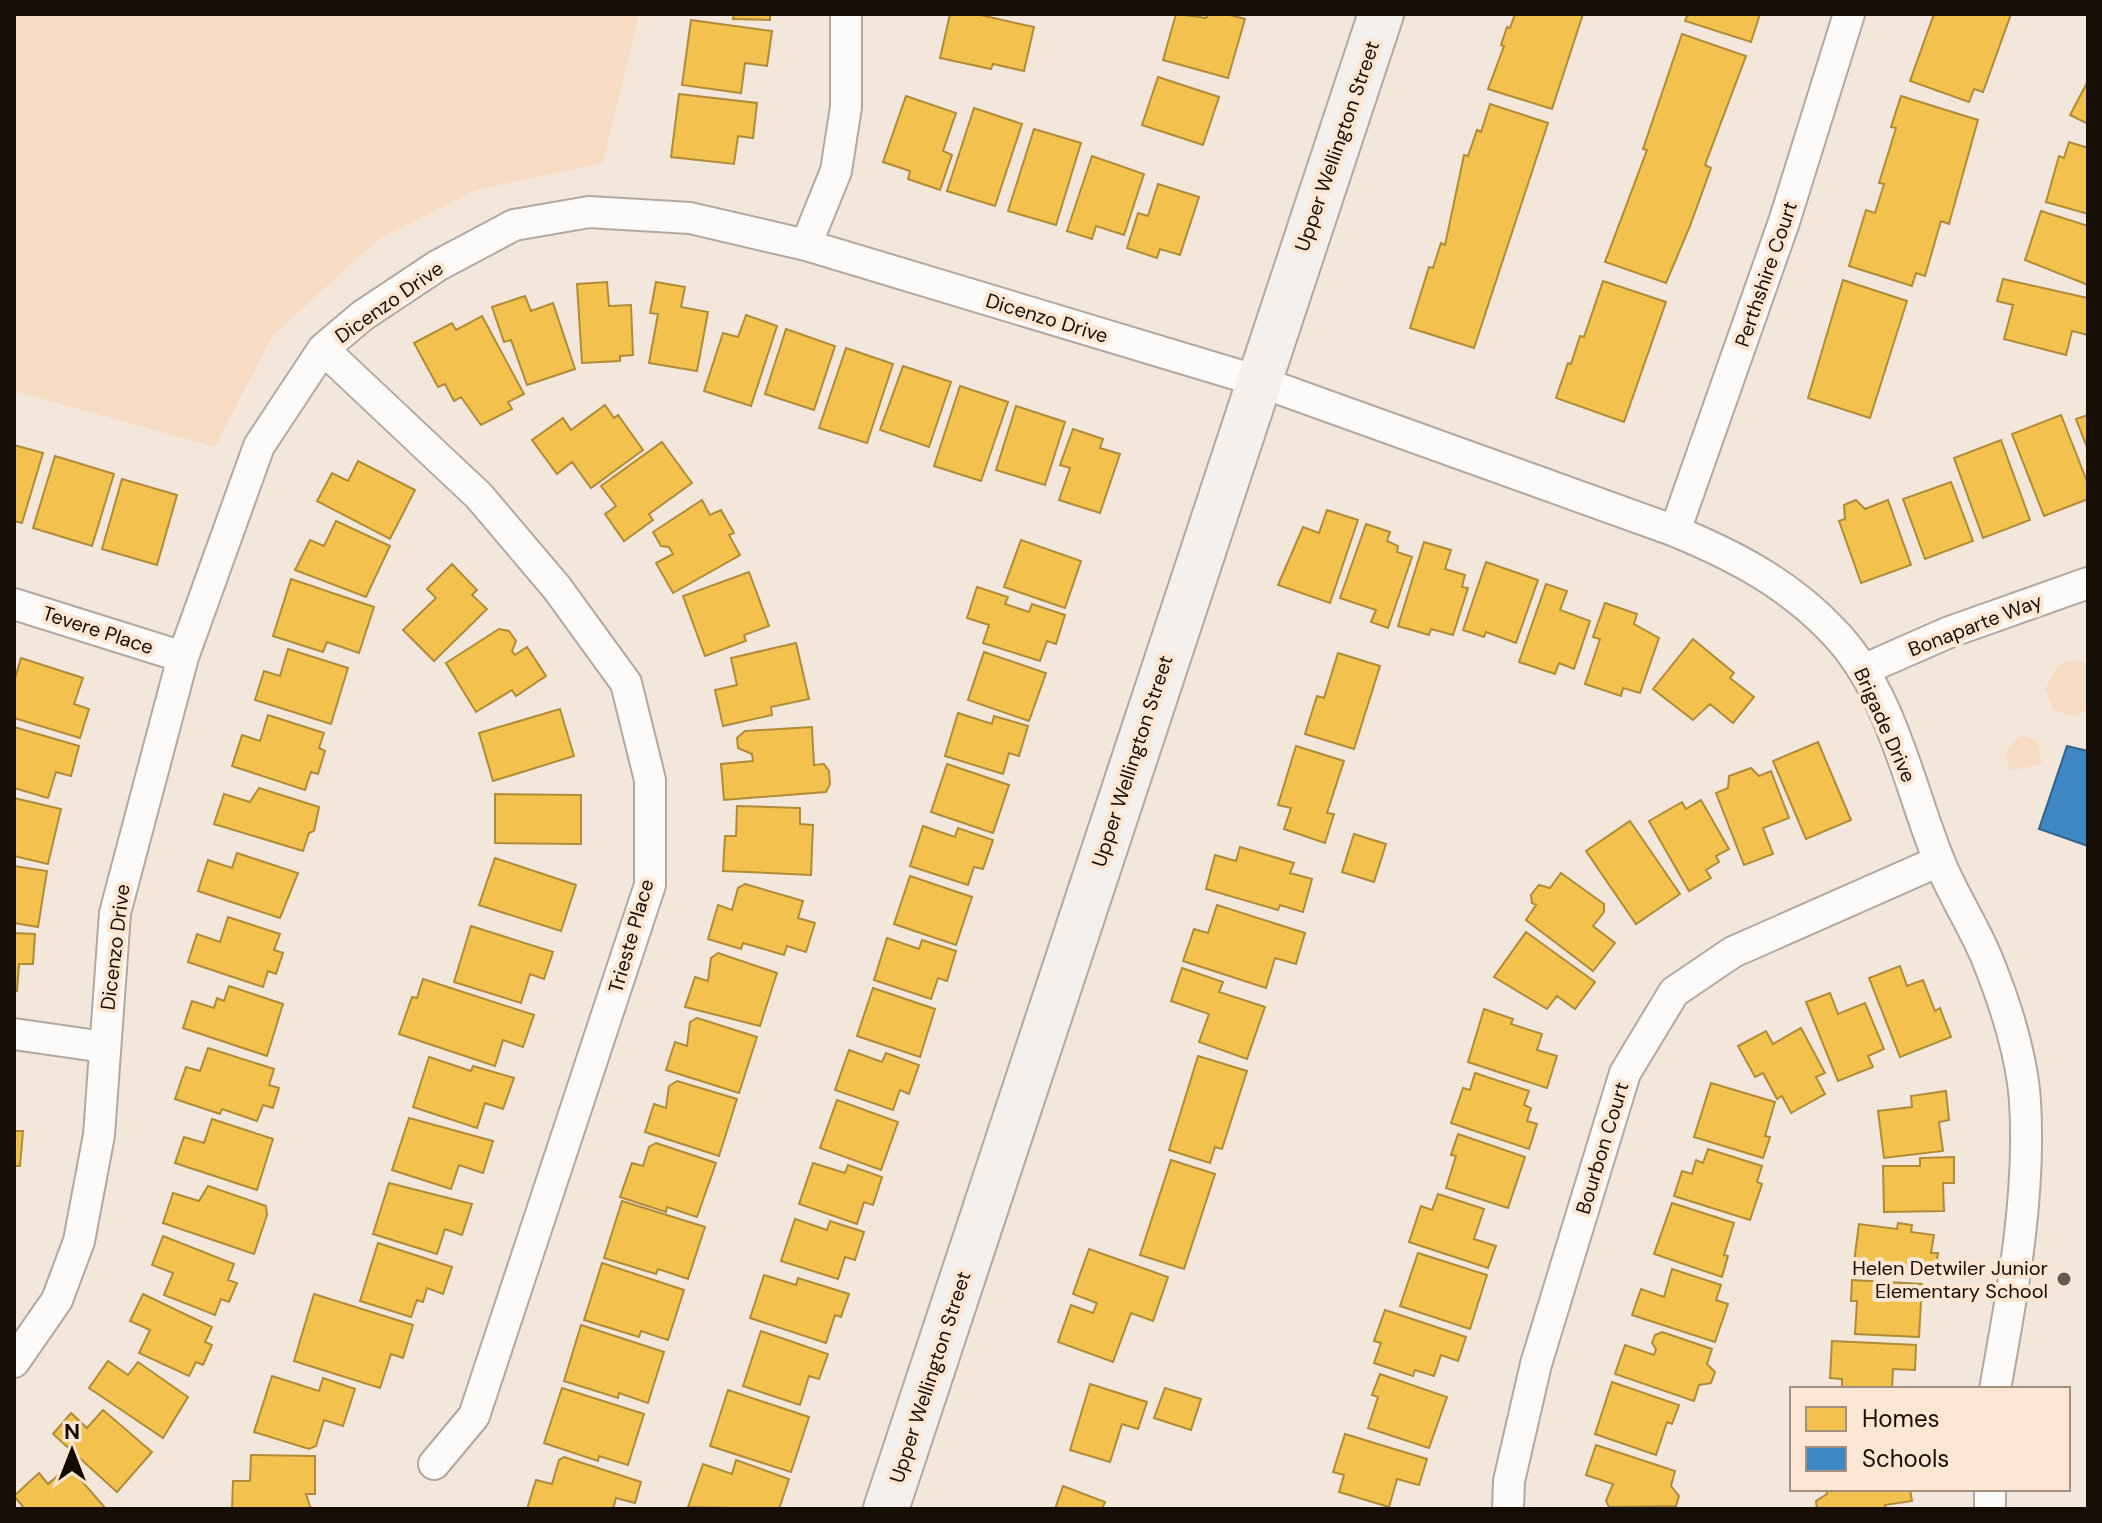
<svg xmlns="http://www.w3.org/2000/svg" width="2102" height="1523" viewBox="0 0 2102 1523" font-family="'DM Sans',sans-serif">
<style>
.green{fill:#f7dbc2}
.homes{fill:#f2c14e;stroke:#b08b38;stroke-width:2}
.schools{fill:#3f88c5;stroke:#33638b;stroke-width:2}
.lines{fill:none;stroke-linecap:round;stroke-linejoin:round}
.street-casing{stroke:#b2a89f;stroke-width:34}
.secondary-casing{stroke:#b2a89f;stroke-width:48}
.street{stroke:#fdfbfa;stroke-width:30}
.secondary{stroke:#f4f0ed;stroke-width:44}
.poi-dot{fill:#635950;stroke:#fde6d2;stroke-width:3}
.labels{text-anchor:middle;stroke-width:8;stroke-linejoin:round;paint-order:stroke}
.street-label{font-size:20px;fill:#160d05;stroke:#fde6d2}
.poi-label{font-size:20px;fill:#160d05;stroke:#fde6d2;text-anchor:end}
</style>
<rect width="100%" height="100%" fill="#f3e7dc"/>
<!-- green -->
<path class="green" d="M14 14H639V15L603 163 476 190 379 239 273 335 215 447 14 391Z
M2073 660 2088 663V709L2075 717 2054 710 2045 689 2059 664Z
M2021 735 2038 741 2042 764 2010 771C2004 753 2006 747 2021 735Z"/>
<!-- homes -->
<path class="homes" d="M734 14H770V20L733 19Z
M950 14H976L1034 27 1024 71 993 64 991 69 940 58Z
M1176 14 1206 18 1208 14H1226L1245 19 1228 78 1163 60Z
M1515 14H1583L1552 109 1488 89 1504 46 1501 45 1507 27 1510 28Z
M1688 14H1760L1751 42 1685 21Z
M1934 14H2011L1983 92 1974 89 1969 102 1910 81Z
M691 20 772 31 767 66 745 63 741 93 682 85Z
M1682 34 1746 56 1705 165 1711 168 1690 226 1666 283 1605 262 1647 150 1643 149Z
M1158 77 1219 97 1203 145 1142 125Z
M2088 81V124L2070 115Z
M679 94 757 103 753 138 738 136 734 164 671 157Z
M906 96 956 113 943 151 952 155 940 190 908 179 910 171 883 162Z
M1901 96 1978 120 1949 224 1941 221 1925 276 1916 273 1912 286 1849 266 1866 210 1875 213 1884 184 1879 183 1896 128 1891 127Z
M1490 104 1548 123 1474 348 1410 328 1429 267 1433 268 1441 243 1445 245 1464 155 1468 156 1477 130 1481 132Z
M974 108 1022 124 995 206 947 191Z
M1034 129 1081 143 1056 225 1008 211Z
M2069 142 2088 148V214L2046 202 2059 156 2064 158Z
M1092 156 1144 174 1124 235 1096 226 1092 239 1067 231Z
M1158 184 1199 197 1180 255 1160 249 1157 258 1127 248 1138 213 1148 216Z
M2041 211 2088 226V285L2025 260Z
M2003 279 2088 298V335L2072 331 2066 355 2004 339 2013 305 1997 301Z
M1843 280 1907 301 1870 418 1808 398Z
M1603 281 1666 302 1624 422 1556 398 1568 363 1571 364 1580 336 1584 337Z
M607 282 609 306 631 305 633 355 620 356V361L582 363 577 284Z
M656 282 685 287 681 307 708 312 697 371 649 363 658 314 650 313Z
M525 296 531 311 553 303 575 369 527 385 511 340 504 342 492 307Z
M746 315 777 326 751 406 704 391 723 333 738 337Z
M482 316 524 394 508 402 512 409 481 425 461 397 454 401 445 384 438 387 414 343 452 323 456 330Z
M786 329 835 346 814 410 765 394Z
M846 348 893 364 867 443 819 428Z
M903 366 951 382 929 447 880 430Z
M960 386 1008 402 981 481 934 466Z
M605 405 614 418 618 415 643 450 591 488 572 462 557 474 532 440 563 418 571 430Z
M1016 406 1065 422 1045 485 996 470Z
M2061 415 2088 484V499L2044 516 2012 434Z
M2088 415V450L2076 419Z
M1073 429 1103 439 1100 448 1120 454 1100 513 1059 500 1070 468 1060 465Z
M2001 440 2030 520 1983 538 1954 458Z
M662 442 692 483 649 514 653 520 624 541 605 514 616 506 601 486Z
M14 445 43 453 22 523 14 521Z
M55 456 114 474 92 546 33 528Z
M358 461 415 490 390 539 317 501 332 473 348 481Z
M122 479 177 495 157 565 102 549Z
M1951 482 1973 541 1925 559 1903 499Z
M702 500 710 515 721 510 734 533 729 535 740 555 673 593 656 563 673 554 669 547 661 546 653 532Z
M1856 500 1865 509 1888 500 1911 565 1861 583 1839 521 1845 519 1844 505Z
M1327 510 1358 520 1330 603 1278 585 1303 527 1319 533Z
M336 521 390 546 366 597 295 570 310 540 324 546Z
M1366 524 1390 532 1387 541 1398 546 1397 552 1412 557 1388 628 1371 622 1376 610 1340 598Z
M1021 540 1081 561 1065 608 1004 587Z
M1424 542 1451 550 1445 569 1465 575 1462 587 1468 588 1453 635 1431 629 1429 635 1398 626Z
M1486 562 1538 580 1516 643 1486 632 1484 637 1463 630Z
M452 564 477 590 472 595 487 609 434 661 403 630 436 598 427 589Z
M749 572 769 626 744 635 746 641 705 656 683 596Z
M291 579 374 607 359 653 327 642 323 652 273 636Z
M1546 584 1567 591 1560 610 1590 621 1574 669 1559 663 1555 674 1519 662Z
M977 587 1008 597 1005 604 1029 612 1032 604 1065 615 1056 644 1047 641 1040 661 983 643 989 625 967 618Z
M1605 603 1637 614 1634 624 1659 638 1640 693 1623 688 1621 696 1585 684 1600 639 1593 637Z
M499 629 509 631 516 641 512 651 515 655 527 647 546 676 516 696 512 690 476 712 446 663Z
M1693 639 1734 673 1730 678 1754 697 1733 723 1710 704 1693 720 1653 689Z
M796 643 809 699 771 707 772 715 723 726 715 690 737 685 731 658Z
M288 649 348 668 331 724 255 700 264 671 280 676Z
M984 652 1046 673 1029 721 968 700Z
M1338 653 1380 666 1354 749 1305 734 1317 696 1324 698Z
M21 658 83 678 74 704 89 709 80 738 14 718V682Z
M560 709 574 756 493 781 479 733Z
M958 713 992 724 994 716 1028 726 1019 756 1009 753 1003 774 945 756Z
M268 715 324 733 319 748 325 751 318 774 311 772 305 790 232 766 242 735 260 741Z
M14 727 79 746 71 776 56 772 48 798 14 788Z
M812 727 814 765 824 764 829 771 830 784 826 792 724 800 721 764 753 761 752 754 738 748 737 738 745 731Z
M1818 742 1851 820 1806 839 1773 761Z
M1296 746 1344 761 1327 813 1334 814 1325 843 1284 829 1291 808 1278 805Z
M947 764 1009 785 993 833 931 812Z
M1751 768 1759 776 1771 771 1789 818 1763 828 1773 854 1744 865 1716 793 1728 788 1729 776Z
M259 788 319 807 314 831 309 833 303 851 214 824 224 794 250 802Z
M495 794 581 795V844L495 843Z
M14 798 61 809 48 864 14 856Z
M1701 800 1729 849 1716 856 1719 862 1706 870 1711 878 1689 891 1649 821 1682 802 1686 809Z
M737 806 800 808V824L813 825 811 875 723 871 725 836H736Z
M1630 821 1680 894 1636 924 1586 851Z
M923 826 955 837 958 828 993 840 983 869 974 867 968 885 910 866Z
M1354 834 1386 844 1374 882 1342 872Z
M1240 847 1294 863 1290 873 1312 879 1303 912 1280 905 1278 910 1206 889 1215 855 1236 861Z
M237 853 298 873 280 918 198 891 208 860 232 868Z
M495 858 576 885 561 931 479 905Z
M14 866 47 871 38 927 14 923Z
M1561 873 1604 904V912L1593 926 1615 943 1593 971 1526 920 1536 905 1532 903 1531 895 1539 885 1550 888Z
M910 876 972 897 956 945 894 924Z
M745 884 803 901 798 918 815 923 806 952 787 946 784 955 743 943 741 949 708 939 718 905 732 910 738 888Z
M1217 905 1305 933 1296 964 1275 958 1266 988 1183 961 1194 929 1208 933Z
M228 917 280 934 274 950 283 953 276 974 268 971 263 987 188 962 197 934 220 942Z
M471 926 553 952 544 979 530 974 521 1003 454 982Z
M1526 932 1595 982 1575 1009 1557 996 1547 1009 1494 977Z
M14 933 35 934 33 964H19L17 991H14Z
M887 938 919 949 922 940 956 951 947 981 938 978 931 999 874 980Z
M718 953 777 973 760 1026 685 1007 695 977 708 981 711 958Z
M1900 966 1907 986 1923 980 1935 1011 1940 1008 1951 1037 1900 1057 1869 978Z
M1182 968 1223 982 1219 992 1265 1007 1247 1059 1199 1042 1209 1014 1171 1001Z
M423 979 534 1015 523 1047 503 1040 495 1066 399 1034 412 997 417 998Z
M229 986 283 1004 267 1056 183 1028 192 1001 214 1008 217 998 224 1001Z
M873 988 935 1009 920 1057 857 1036Z
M1830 993 1838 1014 1865 1003 1884 1049 1868 1056 1873 1067 1838 1081 1806 1002Z
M1484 1009 1513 1019 1511 1024 1542 1034 1537 1050 1557 1056 1547 1088 1468 1062Z
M697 1018 757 1037 739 1093 666 1070 675 1042 687 1046 690 1022Z
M1801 1028 1825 1073 1816 1077 1825 1094 1791 1113 1782 1096 1777 1099 1763 1073 1755 1077 1738 1046 1766 1031 1773 1044Z
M208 1048 274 1069 269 1085 279 1088 273 1108 263 1105 257 1121 222 1109 220 1114 175 1099 186 1067 200 1071Z
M849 1050 882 1062 886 1053 919 1065 909 1094 900 1090 893 1110 835 1090Z
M1198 1056 1247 1071 1222 1149 1215 1147 1210 1163 1169 1150Z
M429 1057 471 1071 473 1066 514 1078 503 1109 485 1103 477 1128 413 1107Z
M1475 1073 1529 1091 1524 1105 1531 1108 1527 1121 1537 1124 1529 1149 1451 1123 1463 1088 1470 1090Z
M677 1081 737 1099 719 1156 645 1132 654 1104 666 1108 669 1086Z
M1711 1083 1775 1102 1765 1136 1770 1137 1763 1158 1694 1137Z
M1946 1091 1949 1120 1939 1122 1943 1151 1884 1158 1878 1111 1912 1107 1911 1096Z
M837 1100 898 1122 881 1170 820 1148Z
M409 1118 493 1141 483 1173 459 1165 451 1189 392 1170Z
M212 1119 273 1139 257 1190 175 1163 184 1137 204 1143Z
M14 1131H23L20 1166H14Z
M1458 1134 1525 1157 1508 1208 1446 1188 1456 1156 1451 1155Z
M656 1143 716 1163 697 1217 667 1207 666 1212 620 1197 632 1163 643 1166 649 1147Z
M1708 1149 1762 1166 1757 1182 1762 1184 1750 1220 1674 1196 1682 1171 1692 1174 1696 1160 1703 1163Z
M1954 1157V1183H1943L1944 1211 1884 1212 1883 1166H1920V1158Z
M1171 1160 1215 1174 1184 1269 1140 1255Z
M813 1163 845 1173 848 1165 882 1177 873 1205 864 1202 857 1224 799 1204Z
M389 1183 472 1204 462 1235 445 1229 437 1254 373 1234Z
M208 1186 266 1206 267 1215 254 1254 163 1223 173 1193 199 1201Z
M1438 1194 1484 1209 1474 1239 1496 1246 1488 1268 1409 1242 1421 1206 1432 1210Z
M622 1201 705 1227 688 1279 658 1269 656 1274 604 1258Z
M1672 1203 1734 1223 1724 1255 1728 1256 1722 1277 1654 1254Z
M795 1219 827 1230 830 1221 864 1232 855 1260 845 1257 838 1279 781 1261Z
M1898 1223 1912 1225 1911 1232 1934 1235 1931 1253H1938L1935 1273 1854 1262 1859 1224 1897 1229Z
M163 1236 234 1264 228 1280 237 1283 229 1302 221 1299 215 1315 164 1295 173 1273 152 1265Z
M378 1243 452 1267 443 1294 427 1288 423 1302 417 1300 411 1317 360 1301Z
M1089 1249 1168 1277 1153 1321 1131 1313 1113 1362 1058 1342 1071 1305 1093 1313 1097 1303 1073 1294Z
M1418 1253 1487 1275 1470 1329 1400 1306Z
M602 1263 684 1290 668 1340 641 1331 639 1337 584 1320Z
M1672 1269 1721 1285 1716 1300 1728 1304 1715 1342 1632 1315 1641 1289 1664 1297Z
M764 1275 796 1285 798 1278 849 1294 841 1317 835 1315 826 1343 750 1318Z
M1852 1280 1922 1284 1919 1337 1855 1334 1857 1301H1851Z
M143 1294 212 1327 205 1342 212 1345 203 1365 196 1362 189 1376 139 1353 150 1330 130 1321Z
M314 1294 413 1325 403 1358 391 1354 380 1388 294 1361Z
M1385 1310 1466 1337 1458 1361 1441 1355 1434 1376 1415 1370 1413 1376 1374 1363 1381 1343 1374 1341Z
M581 1325 664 1352 648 1403 619 1393 618 1398 564 1381Z
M761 1331 828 1354 819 1379 809 1376 800 1405 743 1386Z
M1662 1332 1712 1349 1707 1364 1715 1372 1711 1383 1699 1385 1694 1401 1615 1374 1625 1345 1654 1355 1656 1349 1652 1343 1655 1335Z
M1832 1341 1916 1345 1915 1370 1893 1369 1892 1389H1842V1379L1830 1378Z
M108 1361 128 1375 138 1362 188 1397 163 1438 89 1388Z
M1380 1374 1447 1397 1429 1448 1368 1428 1378 1397 1372 1395Z
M272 1376 319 1391 323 1378 355 1389 343 1426 324 1420 316 1446 309 1449 254 1432Z
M1612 1382 1679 1405 1672 1424 1667 1422 1656 1455 1595 1434Z
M1090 1384 1147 1402 1138 1429 1122 1424 1110 1462 1070 1450Z
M562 1388 644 1414 628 1465 599 1456 598 1461 544 1443Z
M1165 1388 1201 1399 1191 1430 1154 1418Z
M728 1390 809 1417 791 1472 710 1446Z
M103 1410 152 1452 117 1492 53 1434 71 1413 87 1428Z
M1345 1434 1427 1459 1419 1485 1397 1479 1389 1507 1339 1492 1344 1475 1333 1472Z
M1596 1445 1675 1471 1671 1486 1679 1496 1676 1506 1609 1507 1606 1501 1613 1484 1586 1475Z
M251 1455 315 1456V1494H306L311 1509H232L233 1481H250Z
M564 1457 641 1482 635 1503 616 1498 613 1509H527L536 1480 552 1484 559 1460Z
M736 1460 789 1479 779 1509 688 1507 703 1464 732 1474Z
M69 1466 106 1509H25L14 1496 39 1473 48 1484Z
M1063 1486 1105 1502 1102 1509H1055Z
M1826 1489H1910L1912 1501 1885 1505V1509H1817L1816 1501 1827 1494Z"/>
<!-- schools -->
<path class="schools" d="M2067 746 2088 751V846L2039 829Z"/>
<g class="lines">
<defs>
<path id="street" d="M806 245 836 171 846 107V14
M323 349 479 496 557 588 626 683 650 780V885L474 1416 434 1464
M1675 531 1784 222 1849 14
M14 604 183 657
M1863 670 1947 633 2088 583
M14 1034 104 1047
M14 1362 57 1300 79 1241 99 1135 115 913 183 657 259 446 323 349 362 316 437 266 514 225 589 212 690 218 806 245 1258 381 1675 531C1735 556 1787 583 1832 630 1891 690 1908 783 1938 858 1952 894 1974 926 1988 961 2005 1003 2022 1057 2025 1101 2031 1197 2012 1295 1995 1389
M1990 1489V1509
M1508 1509 1509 1481 1536 1364 1625 1073 1674 992 1733 952 1939 861"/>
<path id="secondary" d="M886 1509 1381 14"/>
</defs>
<!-- street casing -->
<use href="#street" class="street-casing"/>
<!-- secondary casing -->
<use href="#secondary" class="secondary-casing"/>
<!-- street -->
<use href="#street" class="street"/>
<!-- secondary -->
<use href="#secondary" class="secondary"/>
</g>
<!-- markers -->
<circle class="poi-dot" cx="2064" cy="1279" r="8"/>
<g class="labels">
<!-- street labels -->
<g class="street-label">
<text transform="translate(1337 146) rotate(-71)" y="7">Upper Wellington Street</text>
<text transform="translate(1766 274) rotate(-71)" y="7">Perthshire Court</text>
<text transform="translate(389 302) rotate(-35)" y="7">Dicenzo Drive</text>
<text transform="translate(1047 318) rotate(17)" y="7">Dicenzo Drive</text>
<text transform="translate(1975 625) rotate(-21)" y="7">Bonaparte Way</text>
<text transform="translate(98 630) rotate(18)" y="7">Tevere Place</text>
<text transform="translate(1885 725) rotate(66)" y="7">Brigade Drive</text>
<text transform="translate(1132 761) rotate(-72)" y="7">Upper Wellington Street</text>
<text transform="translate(631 936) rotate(-74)" y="7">Trieste Place</text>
<text transform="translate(115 947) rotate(-83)" y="7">Dicenzo Drive</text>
<text transform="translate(1602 1148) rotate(-73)" y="7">Bourbon Court</text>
<text transform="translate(930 1377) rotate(-72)" y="7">Upper Wellington Street</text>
</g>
<!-- poi labels -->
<g class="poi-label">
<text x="2048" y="1275">Helen Detwiler Junior<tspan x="2048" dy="23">Elementary School</tspan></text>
</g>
</g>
<!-- border -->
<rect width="2102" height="1523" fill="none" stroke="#160d05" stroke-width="32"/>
<!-- legend -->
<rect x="1790" y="1387" width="280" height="104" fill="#fde6d2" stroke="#a18f80" stroke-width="2"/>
<rect x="1806" y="1407" width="40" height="24" fill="#f2c14e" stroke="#a18f80" stroke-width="2"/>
<text x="1862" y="1427" font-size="24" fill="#160d05">Homes</text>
<rect x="1806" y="1447" width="40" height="24" fill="#3f88c5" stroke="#a18f80" stroke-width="2"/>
<text x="1862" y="1467" font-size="24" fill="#160d05">Schools</text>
<!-- north arrow -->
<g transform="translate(72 1451)" stroke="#fde6d2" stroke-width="6" paint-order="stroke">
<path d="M0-6L14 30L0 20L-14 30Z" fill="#160d05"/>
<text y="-12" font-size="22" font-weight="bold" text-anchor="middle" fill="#160d05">N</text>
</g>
</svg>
